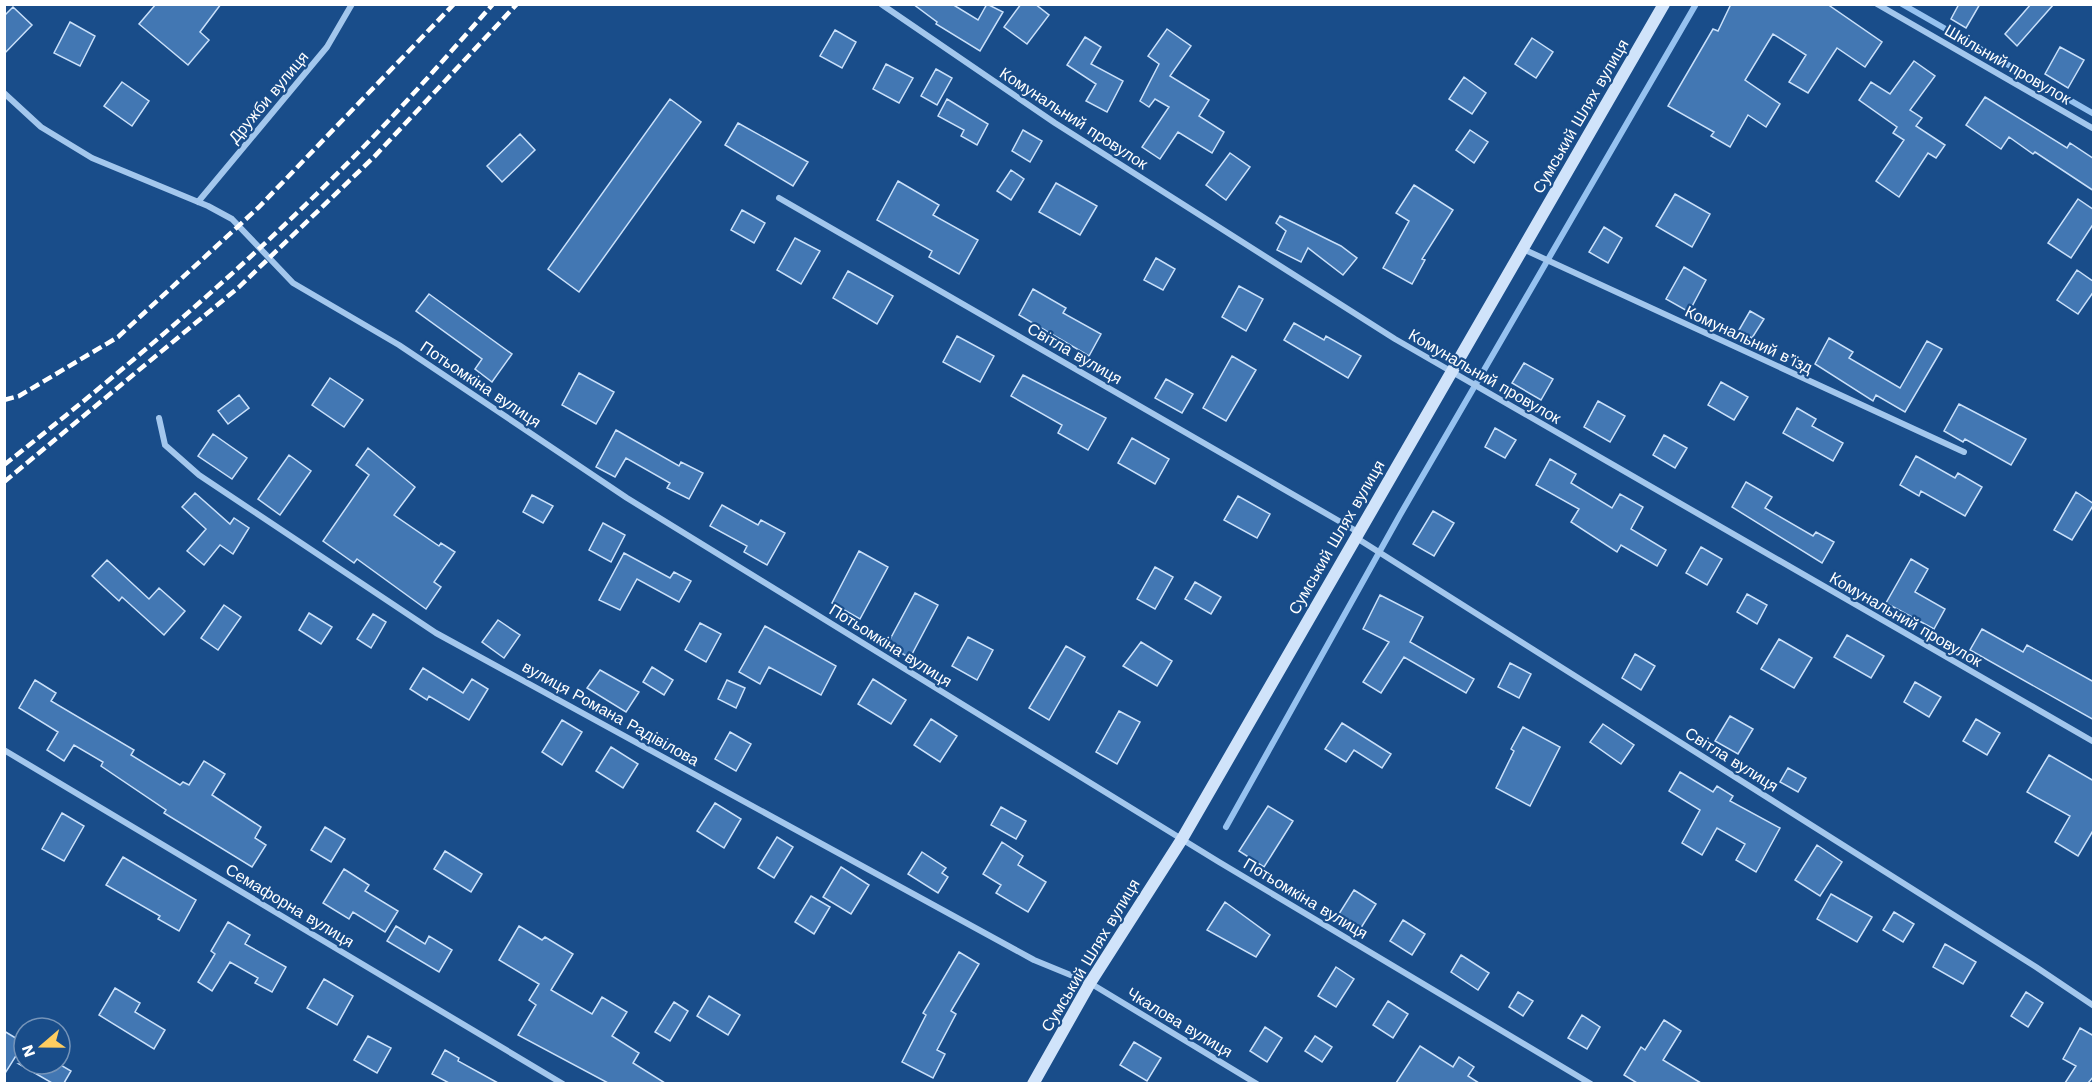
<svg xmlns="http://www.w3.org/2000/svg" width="2098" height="1088" viewBox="0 0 2098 1088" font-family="'Work Sans',sans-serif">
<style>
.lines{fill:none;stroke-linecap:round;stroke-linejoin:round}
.stream{stroke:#96c2f0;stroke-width:6}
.building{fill:#4277b3;stroke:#c9e0fa;stroke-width:1.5}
.street{stroke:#a3c7ed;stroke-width:6}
.secondary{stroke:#d0e3fa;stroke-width:12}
.rail{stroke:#fff;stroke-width:4.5;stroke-dasharray:10 4.5;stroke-linecap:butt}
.labels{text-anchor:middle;stroke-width:4.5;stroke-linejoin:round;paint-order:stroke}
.street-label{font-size:16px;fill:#fff;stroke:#194d8a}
</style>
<rect width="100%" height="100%" fill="#194d8a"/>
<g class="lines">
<!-- stream -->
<path class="stream" d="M1902 4 2094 114
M1226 827 1400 515 1696 4"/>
</g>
<!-- building -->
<path class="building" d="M156 4H221L200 32 209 40 188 65 139 24Z
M913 4H952L978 20 987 4 1003 12 980 51 936 24 937 22Z
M1021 4H1035L1049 15 1027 44 1004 27Z
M1731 4H1827L1882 42 1865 67 1837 48 1808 93 1789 82 1806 55 1773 34 1745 80 1780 104 1766 127 1748 115 1730 147 1711 136 1714 132 1668 106 1713 29 1718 31Z
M1959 4H1980L1966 28 1951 19Z
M2031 4H2054L2017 46 2005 34Z
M13 7 32 25 4 54V16Z
M70 22 95 36 80 66 54 53Z
M1167 29 1191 46 1170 76 1209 100 1199 116 1224 132 1212 153 1178 132 1160 159 1142 147 1169 107 1155 99 1149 107 1140 101 1159 64 1148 56Z
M835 30 856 42 842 68 820 56Z
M1085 37 1101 47 1091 64 1123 81 1107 112 1086 101 1096 84 1067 65Z
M1532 38 1553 52 1536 78 1515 64Z
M2060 47 2084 60 2068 88 2045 74Z
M1914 61 1935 76 1910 110 1922 118 1916 126 1945 145 1936 158 1928 153 1899 197 1876 181 1904 140 1893 133 1897 127 1859 100 1871 82 1890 94Z
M886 64 913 78 899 103 873 89Z
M936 69 952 78 937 105 921 96Z
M1464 77 1486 93 1472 114 1449 99Z
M122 82 149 101 132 126 104 106Z
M1985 97 2067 148 2070 143 2094 159V191L2035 152 2033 154 2009 137 2001 149 1966 125Z
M670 99 701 122 579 292 548 269Z
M947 99 988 124 977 145 961 136 964 130 938 116Z
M738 123 808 162 793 186 725 145Z
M1023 130 1042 141 1030 162 1012 151Z
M1470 130 1488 142 1474 163 1456 150Z
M520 134 535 150 502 182 487 166Z
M1230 153 1250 167 1226 200 1206 185Z
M1011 170 1024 179 1011 200 997 191Z
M898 181 939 205 933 215 978 240 959 274 929 257 932 251 877 220Z
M1056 183 1097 206 1080 235 1039 212Z
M1414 185 1453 210 1422 259 1425 260 1412 284 1383 268 1409 221 1396 213Z
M1675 194 1710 214 1692 247 1656 226Z
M2078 199 2094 210V223L2071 258 2048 243Z
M742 210 765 223 754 243 731 230Z
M1280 216 1341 246 1357 258 1343 275 1308 248 1301 262 1277 250 1286 231 1276 223Z
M1604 227 1622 238 1608 263 1589 252Z
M795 238 820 251 801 284 777 270Z
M1156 258 1175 269 1163 290 1144 280Z
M1684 267 1706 280 1689 312 1666 299Z
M2077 270 2094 282V291L2078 314 2057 300Z
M848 271 893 296 877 324 833 298Z
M1239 286 1263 299 1246 331 1222 317Z
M1033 289 1066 308 1063 313 1101 334 1089 356 1019 315Z
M429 294 512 354 492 382 475 369 482 359 416 311Z
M1750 311 1764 319 1752 338 1739 330Z
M1294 323 1324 340 1326 336 1361 356 1348 378 1284 340Z
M957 336 994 356 980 382 943 362Z
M1829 338 1853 352 1849 358 1900 388 1927 341 1942 349 1905 412 1876 395 1873 401 1815 364Z
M1232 356 1256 370 1226 421 1203 408Z
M1524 363 1553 379 1541 400 1512 383Z
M579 373 614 392 596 424 562 405Z
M1023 375 1106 418 1088 450 1058 433 1062 425 1011 396Z
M330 378 363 400 344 427 312 405Z
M1166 379 1193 394 1182 413 1155 398Z
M1721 382 1748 397 1734 420 1708 405Z
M239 395 249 408 228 424 218 411Z
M1598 401 1625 416 1610 442 1584 427Z
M1959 404 2026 439 2011 465 1965 439 1963 442 1944 431Z
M1797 408 1816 419 1812 426 1843 443 1833 461 1783 433Z
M1495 428 1516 440 1505 458 1485 447Z
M616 430 679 466 681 462 703 473 689 499 667 488 670 483 626 458 615 477 596 467Z
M213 434 247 458 232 479 198 456Z
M1664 435 1687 448 1675 468 1653 455Z
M1132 438 1169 459 1155 484 1118 463Z
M368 448 415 487 394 515 439 546 441 543 455 552 434 582 441 587 426 609 357 559 354 563 323 541 369 475 356 465Z
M289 455 311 471 280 515 258 499Z
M1916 456 1955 478 1958 473 1982 487 1965 516 1921 491 1919 496 1900 485Z
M1550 459 1576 474 1571 483 1612 508 1620 494 1643 507 1631 529 1666 550 1657 566 1621 545 1617 552 1571 522 1579 509 1536 485Z
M1746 482 1772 497 1765 508 1813 536 1816 532 1834 542 1822 563 1732 507Z
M2076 492 2094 504 2072 540 2054 530Z
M195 493 230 524 234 518 249 528 233 554 220 545 204 565 187 551 206 529 182 507Z
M532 495 553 506 543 523 523 512Z
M1238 496 1270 514 1257 538 1224 520Z
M722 505 758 525 761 520 785 533 767 565 744 552 747 546 710 526Z
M1433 511 1454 523 1434 556 1413 544Z
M603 523 625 535 611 562 589 550Z
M1701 547 1722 559 1707 585 1686 573Z
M859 551 888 567 860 619 832 603Z
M624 553 670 578 674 572 691 581 679 602 637 579 620 610 599 600Z
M1911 559 1928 569 1915 592 1945 609 1934 629 1886 603Z
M107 560 149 599 159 588 185 611 164 635 122 597 119 601 92 576Z
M1155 567 1173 577 1155 609 1137 599Z
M1195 582 1221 597 1211 614 1185 599Z
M915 593 938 605 910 658 887 645Z
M1747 594 1767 605 1757 624 1737 612Z
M1380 595 1423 617 1410 642 1474 679 1466 693 1404 657 1381 693 1363 682 1389 642 1363 629Z
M224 605 241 617 218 650 201 638Z
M309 613 332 627 321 644 299 630Z
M373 614 386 622 371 648 357 639Z
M498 620 520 635 504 658 482 642Z
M700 623 721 634 706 662 685 650Z
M765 626 836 666 821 695 769 667 760 684 739 672Z
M1982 629 2023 652 2027 645 2094 682V720L1970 650Z
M1847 635 1884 656 1871 678 1834 657Z
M968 637 993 650 977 680 952 666Z
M1779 639 1812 658 1794 688 1761 669Z
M1141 642 1172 661 1157 686 1123 666Z
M1066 646 1085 657 1049 720 1029 708Z
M1635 654 1655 666 1641 690 1622 678Z
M1510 663 1531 674 1519 698 1498 687Z
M652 667 673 680 664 695 643 682Z
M423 668 463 693 472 679 488 689 469 720 429 696 427 700 410 689Z
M600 670 639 692 626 712 587 688Z
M873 679 906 700 891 724 858 704Z
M35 680 56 693 51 701 134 750 131 755 180 785 183 782 189 785 204 761 225 774 212 795 261 827 255 838 266 845 252 867 164 813 166 810 101 766 103 762 74 745 64 761 47 750 58 732 19 708Z
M727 680 745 688 736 708 718 699Z
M1915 682 1941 697 1929 717 1904 702Z
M1119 711 1140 722 1117 764 1096 752Z
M1730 716 1753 729 1738 754 1715 741Z
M931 719 957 736 940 762 914 745Z
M1976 719 2000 733 1987 755 1963 741Z
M562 720 582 732 562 765 542 752Z
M1342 723 1391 754 1382 768 1354 750 1346 762 1325 749Z
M1603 724 1634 745 1621 764 1590 742Z
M1523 727 1560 747 1530 806 1496 788 1514 751 1511 749Z
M730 732 751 744 736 771 715 759Z
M611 747 638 764 623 788 596 771Z
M2049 755 2094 781V829L2078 856 2055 842 2070 816 2027 792Z
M1788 768 1806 778 1798 792 1780 782Z
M1680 772 1713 792 1717 786 1733 796 1730 801 1780 828 1756 872 1736 860 1745 844 1717 828 1702 855 1682 843 1700 810 1669 791Z
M715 803 741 819 724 848 697 831Z
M1268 806 1293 821 1264 867 1239 851Z
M1001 807 1026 821 1016 839 991 825Z
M62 813 84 826 64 861 42 849Z
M325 827 345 839 331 862 311 850Z
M777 837 793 847 774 878 758 868Z
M1002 842 1023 856 1018 865 1046 882 1028 912 996 893 1001 885 983 874Z
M1817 845 1842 862 1820 896 1795 880Z
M445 851 482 874 471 892 434 869Z
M922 852 946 868 942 873 948 877 938 893 908 874Z
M123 857 196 900 179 931 158 919 160 916 106 885Z
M841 867 869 885 851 914 823 897Z
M344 869 369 885 365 891 398 911 385 932 353 912 349 919 323 903Z
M1354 890 1376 904 1359 931 1337 917Z
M1831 894 1872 917 1857 942 1817 919Z
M811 896 830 907 814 934 795 922Z
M1225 902 1270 935 1256 957 1207 930Z
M1894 912 1914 924 1903 942 1883 930Z
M1403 920 1425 934 1412 955 1390 941Z
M228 922 250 935 245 944 286 967 272 992 255 983 258 978 230 962 212 991 198 982 215 954 211 951Z
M396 926 425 944 429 936 452 950 439 972 387 941Z
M519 926 542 940 545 937 573 954 551 990 592 1014 602 997 627 1012 612 1036 639 1053 633 1063 665 1083H608L518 1035 536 1005 529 1000 539 984 499 960Z
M1945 944 1976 962 1963 984 1933 967Z
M959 952 979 964 951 1011 956 1014 937 1050 945 1054 933 1078 902 1062 926 1015 923 1013Z
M1461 955 1489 973 1478 990 1451 972Z
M1336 967 1354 979 1336 1007 1318 996Z
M324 979 353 996 337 1025 307 1008Z
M115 988 140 1003 135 1012 165 1030 154 1049 99 1015Z
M1518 992 1533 1001 1523 1016 1509 1007Z
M2026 992 2043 1003 2028 1027 2011 1016Z
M709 996 740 1015 728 1035 697 1016Z
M1388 1001 1408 1014 1393 1038 1373 1025Z
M674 1002 688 1011 670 1041 655 1032Z
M1582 1015 1600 1027 1587 1049 1568 1038Z
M1664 1020 1681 1031 1663 1060 1701 1083H1637L1624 1075 1641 1047 1645 1050Z
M1265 1027 1282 1038 1267 1062 1250 1051Z
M2080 1028 2094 1036V1076L2088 1083H2065L2076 1066 2063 1059Z
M4 1031 24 1043 4 1075Z
M368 1036 391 1048 377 1073 354 1060Z
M1315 1036 1332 1047 1322 1062 1305 1051Z
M1134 1042 1161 1058 1147 1081 1120 1065Z
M1420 1046 1453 1067 1459 1057 1474 1067 1468 1076 1479 1083H1396Z
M445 1050 459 1058 458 1061 498 1083H449L432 1074Z
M19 1064H59L71 1071 64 1083H52Z"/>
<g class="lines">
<!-- street -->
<path class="street" d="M881 4 1055 123 1395 339 2094 742
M1877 4 2094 129
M4 93 41 127 92 158 208 206 232 219 293 283 399 345 627 498 1219 862 1591 1084
M779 198 1358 532
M198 202 327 47 352 4
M1523 249 1964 452
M159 418 165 445 199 475 436 633 1034 960 1090 983 1257 1084
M1355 537 2036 967 2094 1006
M4 750 563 1084"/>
<!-- secondary -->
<path class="secondary" d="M1033 1084 1090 983 1182 839 1664 4"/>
<!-- rail -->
<path class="rail" d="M4 400 19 396 118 337 259 207 454 4
M4 465C133 363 260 255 374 136 415 93 454 48 493 4
M4 482 239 287 374 157 517 4"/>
</g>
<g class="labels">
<!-- street labels -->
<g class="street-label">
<text transform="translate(2008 64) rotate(30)" y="6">Шкільний провулок</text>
<text transform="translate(268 97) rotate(-50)" y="6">Дружби вулиця</text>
<text transform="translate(1580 116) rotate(-60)" y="6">Сумський Шлях вулиця</text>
<text transform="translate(1074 118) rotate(33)" y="6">Комунальний провулок</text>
<text transform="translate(1749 339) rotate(25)" y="6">Комунальний в’їзд</text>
<text transform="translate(1075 353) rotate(30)" y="6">Світла вулиця</text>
<text transform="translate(1485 376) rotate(30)" y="6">Комунальний провулок</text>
<text transform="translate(481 384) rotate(34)" y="6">Потьомкіна вулиця</text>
<text transform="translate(1336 537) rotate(-60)" y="6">Сумський Шлях вулиця</text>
<text transform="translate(1906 619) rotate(30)" y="6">Комунальний провулок</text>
<text transform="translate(891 645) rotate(32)" y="6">Потьомкіна вулиця</text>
<text transform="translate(611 713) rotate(29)" y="6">вулиця Романа Радівілова</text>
<text transform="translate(1732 759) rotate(32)" y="6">Світла вулиця</text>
<text transform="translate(1306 898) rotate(31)" y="6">Потьомкіна вулиця</text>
<text transform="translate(290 905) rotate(31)" y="6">Семафорна вулиця</text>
<text transform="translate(1090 955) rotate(-59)" y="6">Сумський Шлях вулиця</text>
<text transform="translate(1180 1022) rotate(31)" y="6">Чкалова вулиця</text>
</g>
</g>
<!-- border -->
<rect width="2098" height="1088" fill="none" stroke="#ffffff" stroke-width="12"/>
<!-- north arrow -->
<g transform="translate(42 1046) rotate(250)"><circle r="28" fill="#194d8a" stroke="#7594b9" stroke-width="1.5"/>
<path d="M0-4.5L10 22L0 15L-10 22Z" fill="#ffcd60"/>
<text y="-9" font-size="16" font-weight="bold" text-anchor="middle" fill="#ffffff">N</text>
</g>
</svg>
